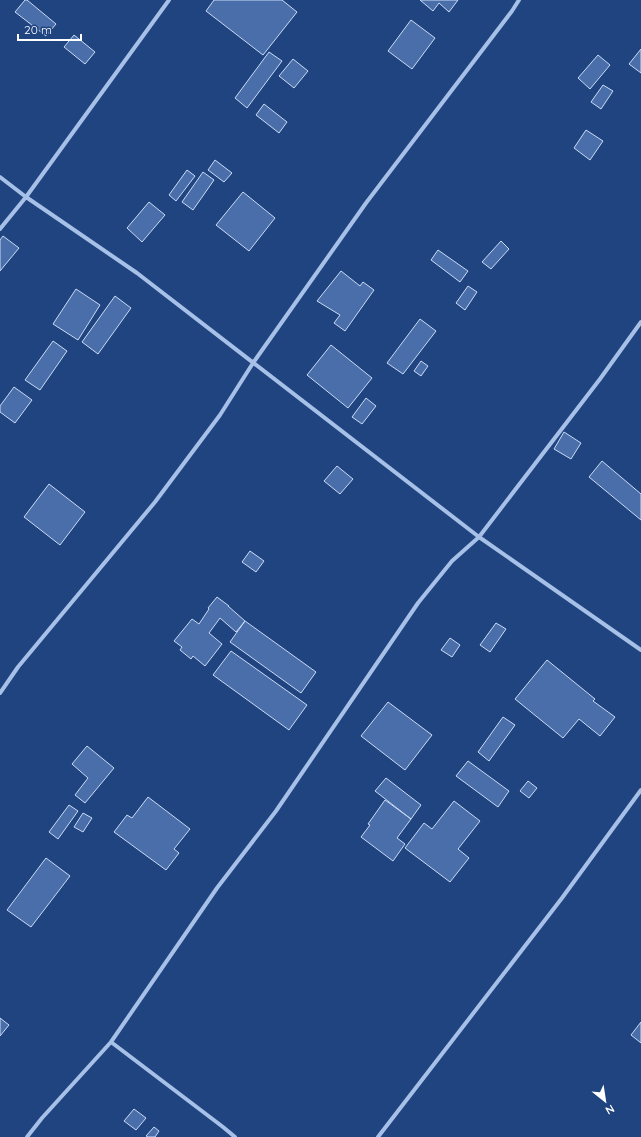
<svg xmlns="http://www.w3.org/2000/svg" width="641" height="1137" viewBox="0 0 641 1137" font-family="Quicksand,sans-serif">
<style>
.building{fill:#496eaa;stroke:#cadbf6}
.lines{fill:none;stroke-linecap:round;stroke-linejoin:round}
.minor{stroke:#a6c0e8;stroke-width:4}
</style>
<rect width="100%" height="100%" fill="#204480"/>
<!-- building -->
<path class="building" d="M25 0H27L56 24 46 36 15 12Z
M214 0H282L297 12 263 55 206 11Z
M420 0H458L449 12 439 3 433 11Z
M411 20 435 38 412 69 388 51Z
M74 35 95 52 85 64 64 47Z
M641 49V73L629 64Z
M269 52 282 61 247 108 235 98Z
M598 55 610 65 590 89 578 78Z
M293 59 308 71 294 88 279 76Z
M603 85 613 91 601 109 591 102Z
M264 104 287 122 279 133 256 115Z
M586 130 603 141 590 160 574 148Z
M215 160 232 173 224 182 208 170Z
M187 170 195 176 176 201 169 195Z
M203 172 214 180 193 210 182 202Z
M243 192 275 218 249 251 216 225Z
M149 202 165 215 142 242 127 228Z
M3 236 19 248 0 271V240Z
M501 241 509 249 491 269 482 262Z
M438 250 468 271 460 282 431 260Z
M341 271 360 286 363 282 374 290 345 331 334 323 340 315 317 301Z
M468 286 477 292 465 310 456 303Z
M76 289 100 305 78 340 53 324Z
M115 296 131 308 98 354 82 342Z
M420 319 436 331 403 374 387 363Z
M53 341 67 351 40 390 25 380Z
M331 345 372 378 348 408 307 375Z
M421 361 428 366 421 376 414 371Z
M14 387 32 400 15 423 0 412V406Z
M366 398 376 406 362 424 352 417Z
M564 432 581 443 571 459 554 449Z
M602 461 641 494V520L589 477Z
M337 466 353 479 340 494 324 481Z
M49 484 85 512 60 545 24 517Z
M250 551 264 561 256 572 242 562Z
M217 597 229 606H228L245 621 236 632 220 618 209 633 222 644 205 666 193 656 191 659 180 650 182 647 174 641 192 619 199 624 209 609 208 608Z
M245 621 316 672 301 693 230 642Z
M496 623 506 629 490 652 480 645Z
M450 638 460 645 452 657 441 650Z
M231 651 307 705 289 730 213 675Z
M547 660 595 699 593 701 615 717 600 736 579 719 563 738 515 699Z
M388 702 432 735 405 770 361 736Z
M503 717 515 725 489 761 478 752Z
M87 746 114 768 85 803 75 795 88 778 72 764Z
M468 761 509 791 498 807 456 776Z
M386 778 421 805 411 819 375 791Z
M528 781 537 788 529 798 520 791Z
M148 797 190 829 174 849 179 853 166 870 114 832 127 815 132 818Z
M385 800 411 819 397 838 405 844 393 861 361 837 370 825 368 824Z
M454 801 480 821 458 849 469 858 450 882 405 848 424 823 432 829Z
M69 805 78 811 58 839 49 832Z
M83 813 92 818 83 832 74 827Z
M46 858 70 876 31 927 7 910Z
M0 1018 9 1025 0 1036Z
M641 1022V1043L631 1035Z
M134 1109 146 1118 136 1130 124 1121Z
M154 1127 159 1131 155 1137H148L146 1136Z"/>
<g class="lines">
<!-- minor -->
<path class="minor" d="M0 177 26 197 137 273 479 537 641 650
M0 229 26 197 169 0
M0 693 18 667 155 502 220 415 253 363 366 203 512 11 519 0
M111 1042 223 1127 235 1137
M27 1137 42 1118 111 1042 217 888 276 811 418 603 452 561 479 537 600 379 641 322
M378 1137 562 898 641 790"/>
</g>
<!-- north arrow -->
<g transform="translate(605 1101) rotate(150)" stroke="#204480" stroke-width="3" paint-order="stroke">
<path d="M0-3L7 15L0 10L-7 15Z" fill="#ffffff"/>
<text y="-6" font-size="11" font-weight="bold" text-anchor="middle" fill="#ffffff">N</text>
</g>
<!-- scale -->
<path d="M18 34v6h63v-6" fill="none" stroke="#ffffff" stroke-width="2"/>
<text x="24" y="34" font-size="12" fill="#ffffff" stroke="#204480" stroke-width="3" paint-order="stroke">20 m</text>
</svg>
